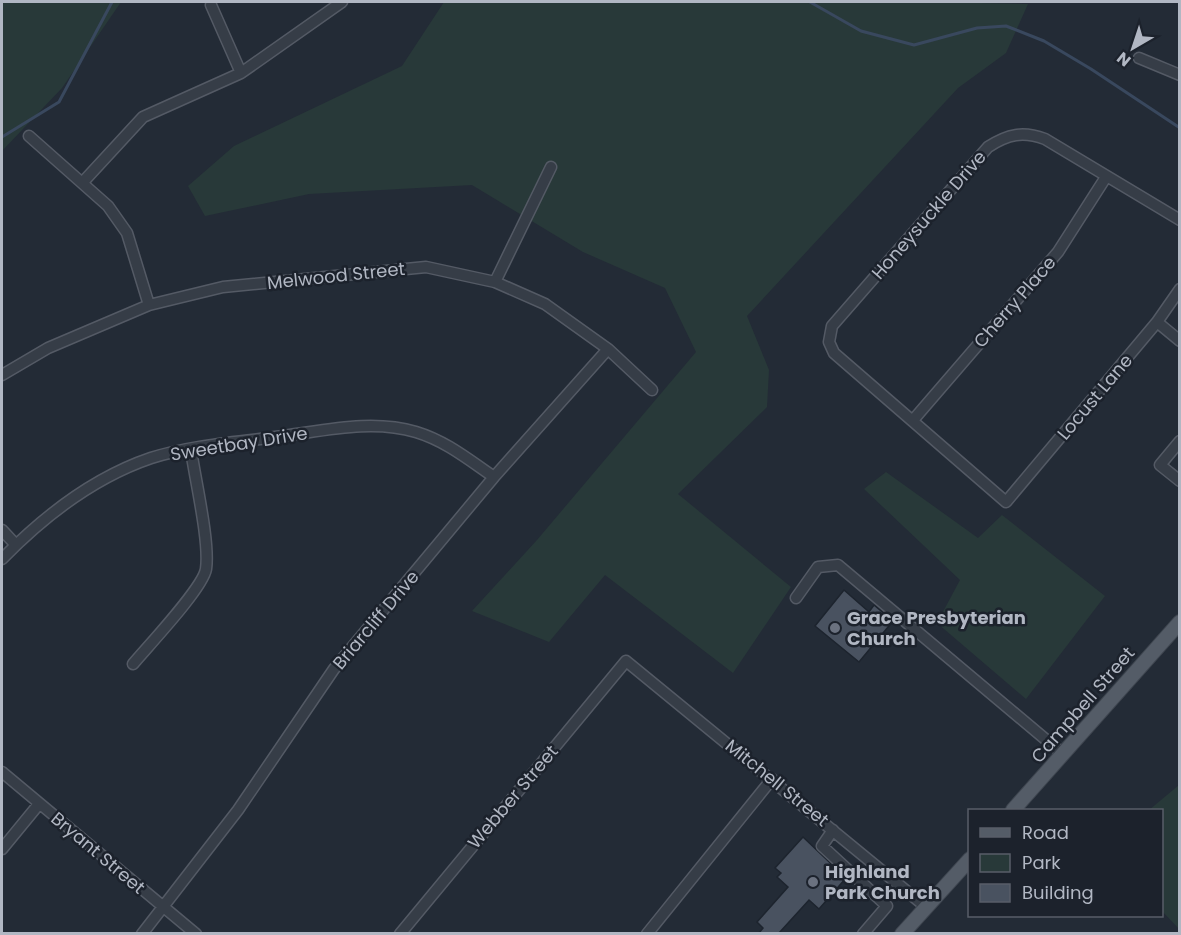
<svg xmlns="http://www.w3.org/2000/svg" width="1181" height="935" viewBox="0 0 1181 935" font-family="Poppins,sans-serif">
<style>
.green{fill:#283939}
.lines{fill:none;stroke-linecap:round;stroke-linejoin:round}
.stream{stroke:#39485e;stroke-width:3}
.building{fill:#495260;stroke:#1d242e;stroke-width:1.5}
.minor-casing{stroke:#545a65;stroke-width:13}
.major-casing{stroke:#3f4650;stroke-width:16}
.minor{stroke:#363d47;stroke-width:10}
.major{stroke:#545c67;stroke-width:14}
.worship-dot{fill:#6b7280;stroke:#1c222c;stroke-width:2}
.labels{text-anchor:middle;stroke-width:5;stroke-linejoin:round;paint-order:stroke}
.street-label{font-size:18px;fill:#b1b7c3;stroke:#1c222c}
.poi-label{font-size:18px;font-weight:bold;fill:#b1b7c3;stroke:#1c222c;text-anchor:start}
</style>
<rect width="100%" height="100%" fill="#232b36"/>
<!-- green -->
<path class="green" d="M2 2H121L62 88 2 151Z
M444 2H931L1028 4 1006 53 958 88 747 316 769 370 767 407 678 494 791 587 733 673 605 575 549 642 472 611 537 540 696 352 665 288 583 252 472 185 309 194 205 216 188 186 234 146 402 66Z
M886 472 978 538 1002 515 1105 596 1026 699 937 623 960 580 864 489Z
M1179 785V929L1162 911V810H1149Z"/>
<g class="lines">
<!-- stream -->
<path class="stream" d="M810 2 861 31 914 45 977 28 1006 26 1044 41 1091 69 1180 128
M2 137 59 102 112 2"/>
</g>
<!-- building -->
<path class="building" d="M844 590 869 612 874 605 893 621 859 662 815 626Z
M803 837 846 878 819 909 809 900 779 933H759L763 928 757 922 788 887 777 877 781 873 775 868Z"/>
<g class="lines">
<defs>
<path id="minor" d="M211 5 241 73
M1139 58 1180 75
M29 136 108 206 127 233 149 305
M83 182 143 117 241 73 342 2
M1180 220 1045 139C1023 131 1008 134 988 147L832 326 829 342 834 353 1006 502 1157 322 1180 289
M495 282 551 167
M1157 322 1180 341
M2 375 48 348 149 305 223 287 426 267 495 282 545 304 608 349 652 390
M914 419 1058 252 1106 177
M1180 441 1160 465 1180 481
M2 530 16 545
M2 559C43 517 95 477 151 458 195 444 245 442 290 435 332 429 375 420 416 432 446 441 469 460 494 477
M796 598 818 567 838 565 1063 754
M133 664C148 646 203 588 206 569 210 542 195 479 191 450
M2 772 196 934
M833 830 822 846 887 906 863 934
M2 849 39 804
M142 934 238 810 334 669 494 477 608 349
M400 934 626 661 926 907
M647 934 772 779"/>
<path id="major" d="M1013 810 1180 622
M902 934 970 859"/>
</defs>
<!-- minor casing -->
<use href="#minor" class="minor-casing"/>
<!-- major casing -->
<use href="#major" class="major-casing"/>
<!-- minor -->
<use href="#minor" class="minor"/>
<!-- major -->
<use href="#major" class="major"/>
</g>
<!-- markers -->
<g class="worship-dot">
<circle cx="835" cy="628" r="6"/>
<circle cx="813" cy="882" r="6"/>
</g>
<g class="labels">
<!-- street labels -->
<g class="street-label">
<text transform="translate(929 215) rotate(-49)" y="6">Honeysuckle Drive</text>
<text transform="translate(336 276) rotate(-6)" y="6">Melwood Street</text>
<text transform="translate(1015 302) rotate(-49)" y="6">Cherry Place</text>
<text transform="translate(1095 397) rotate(-50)" y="6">Locust Lane</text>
<text transform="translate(239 444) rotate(-9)" y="6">Sweetbay Drive</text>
<text transform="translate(376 620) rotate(-50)" y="6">Briarcliff Drive</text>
<text transform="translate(1083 705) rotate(-49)" y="6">Campbell Street</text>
<text transform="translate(777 783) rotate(39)" y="6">Mitchell Street</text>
<text transform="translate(513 797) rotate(-50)" y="6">Webber Street</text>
<text transform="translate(98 853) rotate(40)" y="6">Bryant Street</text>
</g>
<!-- poi labels -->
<g class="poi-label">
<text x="847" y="624">Grace Presbyterian<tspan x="847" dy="21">Church</tspan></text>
<text x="825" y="878">Highland<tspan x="825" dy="21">Park Church</tspan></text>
</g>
</g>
<!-- border -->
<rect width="1181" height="935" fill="none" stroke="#b1b7c3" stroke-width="6"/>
<!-- legend -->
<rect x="968" y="809" width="195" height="108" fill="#1c222c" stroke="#585e68" stroke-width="1.5"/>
<rect x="980" y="828" width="30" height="9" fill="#545c67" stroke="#585e68" stroke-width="1.5"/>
<text x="1022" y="839" font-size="18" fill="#b1b7c3">Road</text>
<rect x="980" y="854" width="30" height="18" fill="#283939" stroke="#585e68" stroke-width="1.5"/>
<text x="1022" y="869" font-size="18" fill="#b1b7c3">Park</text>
<rect x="980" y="884" width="30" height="18" fill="#495260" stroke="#585e68" stroke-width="1.5"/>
<text x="1022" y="899" font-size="18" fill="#b1b7c3">Building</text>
<!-- north arrow -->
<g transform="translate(1133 48) rotate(219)" stroke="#1c222c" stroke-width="4.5" paint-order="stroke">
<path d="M0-4.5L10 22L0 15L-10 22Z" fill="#b1b7c3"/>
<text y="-9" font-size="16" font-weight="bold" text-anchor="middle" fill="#b1b7c3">N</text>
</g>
</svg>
